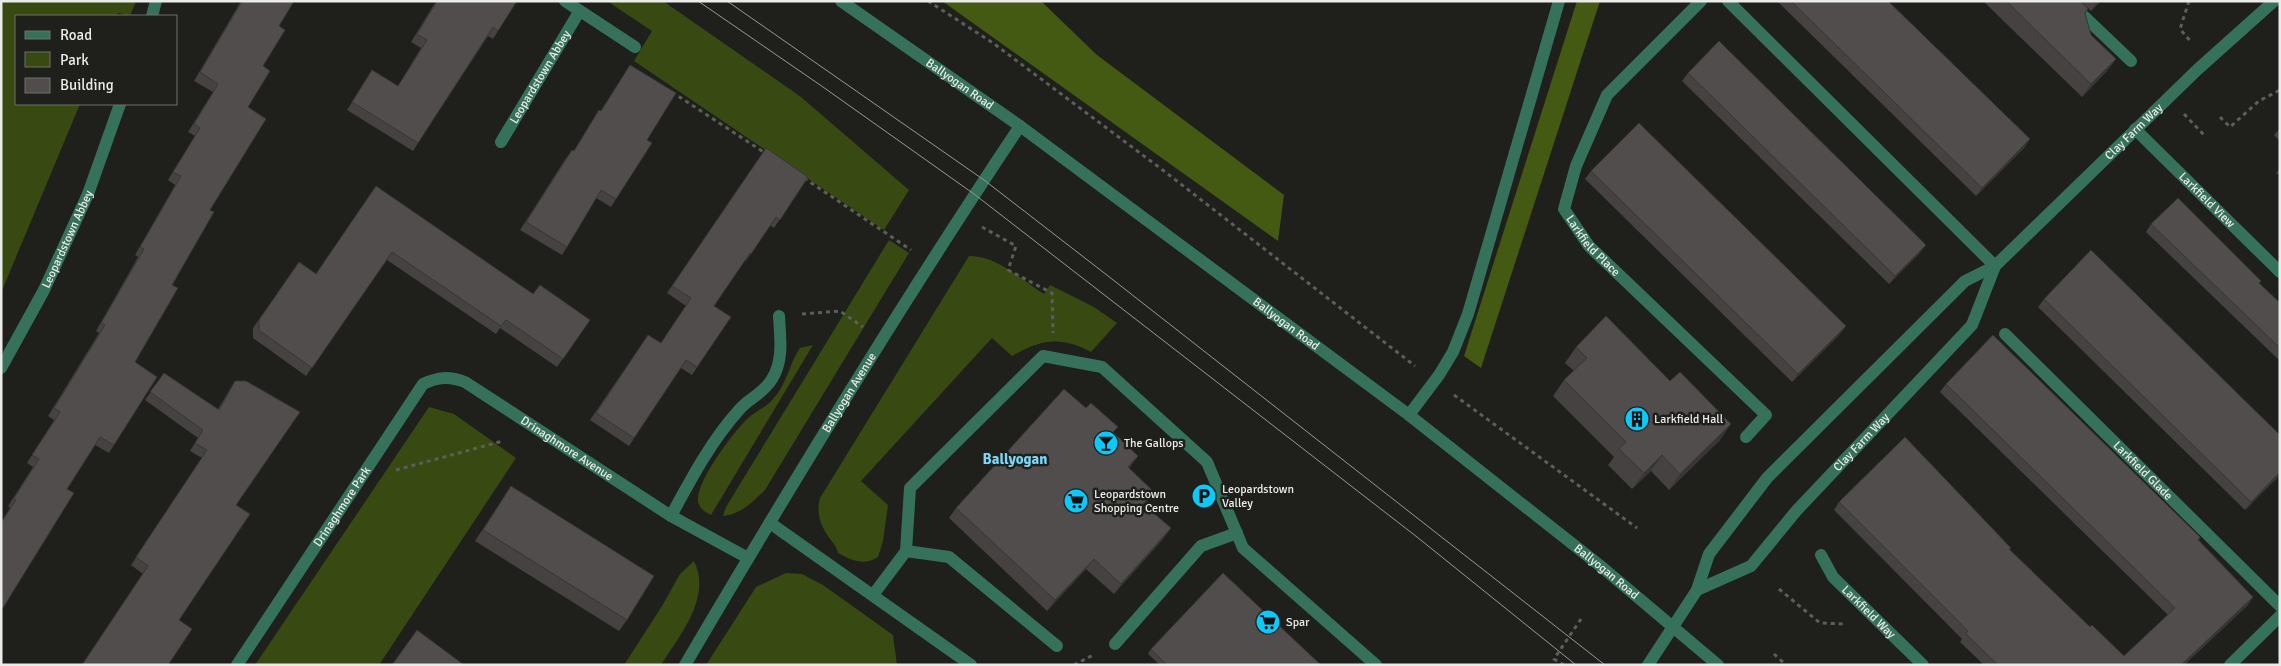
<svg xmlns="http://www.w3.org/2000/svg" width="2281" height="666" viewBox="0 0 2281 666" font-family="Signika,sans-serif">
<style>
.green{fill:#384912}
.forest{fill:#445912}
.lines{fill:none;stroke-linecap:round;stroke-linejoin:round}
.path{stroke:#5d5d5a;stroke-width:3;stroke-dasharray:4 4;stroke-linecap:butt}
.minor{stroke:#36715c;stroke-width:12}
.tram{stroke:#979795;stroke-width:1}
.wall{fill:#454241}
.shaded-wall{fill:#383635}
.building{fill:#504d4c;stroke:#383635}
.labels{text-anchor:middle;stroke-width:5;stroke-linejoin:round;paint-order:stroke}
.street-label{font-size:12px;fill:#ebebe9;stroke:#1f1f1c}
.poi-label{font-size:12px;fill:#ebebe9;stroke:#1f1f1c;text-anchor:start}
.quarter-label{font-size:15px;font-weight:bold;fill:#7ad7f8;stroke:#1f1f1c}
</style>
<rect width="100%" height="100%" fill="#1f1f1c"/>
<!-- green -->
<path class="green" d="M1 1H136L130 16 118 13 117 16H16V104H80L1 293Z
M607 1H663L801 97 909 190 884 230 634 61 652 31Z
M889 240 909 253 765 490C752 502 742 514 723 516L726 507Z
M969 256C996 255 1022 280 1044 294L1050 285 1094 307 1117 323 1091 352C1061 336 1041 339 1012 356L992 338 861 481 888 505 883 541 878 557C863 566 853 561 838 553 836 545 832 542 828 536 820 525 816 511 820 498Z
M813 345 711 515C705 512 700 509 698 502 695 483 732 434 746 420 753 412 766 408 773 399 787 384 789 364 800 348Z
M429 407 454 414 516 458 379 665H255Z
M694 561C712 597 680 635 661 665H624L662 606 680 574Z
M786 573 802 574 823 585 893 635 897 665H706L756 587Z"/>
<!-- forest -->
<path class="forest" d="M942 1H1041L1097 55 1284 195 1278 241Z
M1577 1H1600L1481 368 1464 356Z"/>
<g class="lines">
<!-- path -->
<path class="path" d="M928 1 993 43 1164 171 1415 366
M2189 1 2180 29 2192 43
M672 92 765 153
M2184 114 2204 135
M2220 117 2230 127 2259 101 2280 90
M804 178 911 250
M982 227 1016 246 1008 270 1052 293 1053 333
M802 314 840 311 863 327
M1454 395 1637 528
M396 470 503 441
M1779 589 1820 623 1845 624
M1774 654 1786 665
M1074 665 1095 654
M1564 665 1554 659 1581 619"/>
<!-- minor -->
<g class="minor">
<path d="M565 1 635 47"/>
<path id="s1" d="M841 1 1020 126 1409 415 1603 568 1718 665"/>
<path id="s2" d="M1701 1 1607 95 1576 166 1564 209 1589 246 1766 415 1746 437"/>
<path d="M1728 1 1995 266"/>
<path d="M2068 1 2131 61"/>
<path d="M152 16 156 1"/>
<path id="s3" d="M2135 129 2280 272"/>
<path id="s4" d="M501 142 579 12"/>
<path id="s5" d="M2005 334 2280 606"/>
<path id="s6" d="M1 368 44 290 88 194 120 104"/>
<path d="M1409 415 1439 375 1453 352 1468 314 1559 1"/>
<path d="M671 516C691 479 711 441 739 410 749 398 763 394 772 379 784 360 780 337 779 316"/>
<path d="M770 523 971 665"/>
<path d="M906 551 949 557 1057 646"/>
<path id="s7" d="M1821 555 1833 577 1923 665"/>
<path id="s8" d="M1697 590 1751 566 1797 510 1972 325 1995 266"/>
<path d="M873 595 906 551 910 488 1043 356 1102 367 1207 462 1243 548 1376 665"/>
<path d="M1115 644 1201 546 1237 533"/>
<path id="s9" d="M237 665 423 384C438 377 449 376 465 382L671 516 748 558"/>
<path id="s10" d="M685 665C792 483 903 301 1020 126"/>
<path id="s11" d="M1648 665 1697 590 1709 554 1767 478 1965 281 1995 266 2197 70 2274 1"/>
<path d="M2230 665 2280 616"/>
</g>
<!-- tram -->
<path class="tram" d="M698 1 823 87 974 194 1417 537 1576 665
M727 1 984 180 1103 272 1605 665"/>
</g>
<!-- wall -->
<path class="wall" d="M241 1H294L279 26 263 66 210 210 135 362 114 445 109 453 95 445 67 489 1 611V522L10 508 8 506 33 467 27 463 54 420 48 416 99 333 96 331 138 257 135 255 175 185 168 180 195 136 188 132 213 92 194 81Z
M436 1H517L493 39 488 36 413 151 347 110 372 70 398 86 421 48 411 42Z
M1777 1H1888L2030 139 2024 148 1976 196Z
M1983 1H2101L2091 11 2087 7 2088 9 2085 14 2091 35 2116 59 2106 72 2082 97Z
M630 65 647 140 616 199 611 207 596 198 567 247 562 255 520 230 566 158 572 150 574 151 594 118 599 110 601 111Z
M1688 73 1920 253 1889 284 1682 81Z
M2280 128V141L2274 135Z
M766 148 808 177 774 228 770 225 746 261 745 260 714 306 731 317 692 375 681 368 629 446 590 420 648 335 661 343 686 306 667 293Z
M2280 168V176L2276 173Z
M1591 171 1846 326 1840 334 1792 382 1585 179Z
M376 186 533 294 590 320 557 367 500 328 496 334 387 260 306 376 253 338V328L299 262 316 274Z
M2151 224 2261 281 2259 284 2280 303V361L2146 232Z
M2044 299 2280 475 2245 510 2038 307Z
M1576 347 1720 440 1669 490 1651 471 1632 489 1608 465 1614 457 1553 396 1564 380 1574 371 1565 363Z
M164 373 218 409 235 381 236 505 179 620 168 665 143 574 131 565 202 458 190 451 198 438 145 400Z
M1946 384 2200 537 2199 540 2253 597 2247 606 2184 665H1984L1960 642 1962 639 1834 510 1839 502 2011 548 2010 550 2090 627 2124 656 2168 615 1940 392Z
M1086 408 1114 433 1131 466 1129 468 1147 502 1144 505 1171 528 1163 539 1114 594 1086 569 1047 611 949 518 956 508Z
M511 486 627 620 619 631 475 541Z
M1151 649 1321 665H1160L1148 654Z"/>
<!-- shaded-wall -->
<path class="shaded-wall" d="M2098 1H2101L2091 11Z
M2116 59 2106 72 2082 97 2091 84Z
M2030 139 2024 148 1976 196 1982 188Z
M1926 245 1920 253 1889 284 1895 276Z
M1846 326 1840 334 1792 382 1798 374Z
M1731 424 1720 440 1669 490 1680 474Z
M1662 455 1651 471 1632 489 1644 473Z
M1138 456 1131 466 1121 478 1128 467Z
M2280 472V475L2245 510 2251 502Z
M1154 492 1147 502 1136 514 1143 504Z
M1171 528 1163 539 1114 594 1121 584Z
M1094 559 1086 569 1047 611 1055 600Z
M2253 597 2247 606 2184 665H2181Z"/>
<!-- building -->
<path class="building" d="M242 1H294L279 26 285 30 263 66 270 71 248 107 266 119 210 210 214 212 172 285 178 288 135 362 157 377 114 445 100 437 67 489 74 493 1 611V523L16 500 14 498 39 459 32 455 60 412 54 408 105 325 101 323 144 249 140 247 181 176 173 172 200 128 194 124 218 84 200 72Z
M437 1H517L498 31 493 27 418 143 352 102 372 70 398 86 427 40 417 34Z
M1791 1H1888L2030 139 1982 188Z
M2006 1H2080L2088 9 2085 13 2091 35 2116 59 2091 84Z
M1719 41 1926 245 1895 276 1688 73Z
M630 65 676 93 647 140 652 143 616 199 601 190 567 247 526 222 572 150 574 151 599 110 601 111Z
M1639 123 1846 326 1798 374 1591 171Z
M766 148 808 177 780 220 776 217 751 254 750 253 714 306 731 317 697 367 686 360 634 438 596 413 648 335 661 343 691 298 672 286Z
M376 186 533 294 540 285 590 320 563 359 506 320 501 326 392 252 312 368 259 330V320L299 262 316 274Z
M2178 198 2261 281 2259 283 2280 303V348L2151 224Z
M2091 250 2280 435V472L2251 502 2044 299Z
M1606 316 1670 381 1680 372 1731 424 1680 474 1662 455 1644 473 1619 449 1626 442 1564 380 1587 358 1576 347Z
M1993 335 2200 537 2198 540 2253 597 2181 665H1998L1966 634 1968 631 1839 502 1905 437 2011 548 2009 549 2090 627 2092 625 2124 656 2175 608 1946 384Z
M164 373 219 410 235 381H246L300 412 236 505 250 514 179 620 192 629 168 665H82L148 566 136 557 207 450 195 443 203 430 150 392Z
M1064 389 1086 408 1091 403 1118 427 1113 432 1138 456 1128 467 1154 492 1143 504 1171 528 1121 584 1094 559 1055 600 956 508Z
M511 486 654 576 627 620 483 530Z
M1223 573 1321 665H1167L1151 649Z
M417 630 464 665H392Z"/>
<!-- icons -->
<defs>
<symbol id="building-disc" viewBox="-11 -11 22 22"><circle r="9.5" fill="#0bcafa" stroke="#1f1f1c"/><path d="M-4-6H4V6H1V3H-1V6H-4ZM-2.5-4.3h1.7v1.8h-1.7ZM.8-4.3h1.7v1.8H.8ZM-2.5-1h1.7V.8h-1.7ZM.8-1h1.7V.8H.8Z" fill="#111"/></symbol>
<symbol id="bar-disc" viewBox="-11 -11 22 22"><circle r="9.5" fill="#0bcafa" stroke="#1f1f1c"/><path d="M-6-5H6L.8 .8V4.5H3.5V6h-7V4.5H-.8V.8Z" fill="#111"/></symbol>
<symbol id="parking-disc" viewBox="-11 -11 22 22"><circle r="9.5" fill="#0bcafa" stroke="#1f1f1c"/><path d="M-3.5-5.5H1a3.5 3.5 0 0 1 0 7H-1V5.5H-3.5ZM-1-3.4V-.6H.8a1.4 1.4 0 0 0 0-2.8Z" fill="#111"/></symbol>
<symbol id="supermarket-disc" viewBox="-11 -11 22 22"><circle r="9.5" fill="#0bcafa" stroke="#1f1f1c"/><path d="M-6-5.5h2.5l.6 2H6L4.5 2H-2.5L-4.4-4H-6ZM-1.5 3.2a1.3 1.3 0 1 0 .1 0ZM3 3.2a1.3 1.3 0 1 0 .1 0Z" fill="#111"/></symbol>
</defs>
<g fill-rule="evenodd">
<use href="#building-disc" x="1623" y="405" width="28" height="28"/>
<use href="#bar-disc" x="1092" y="429" width="28" height="28"/>
<use href="#parking-disc" x="1190" y="482" width="28" height="28"/>
<use href="#supermarket-disc" x="1062" y="487" width="28" height="28"/>
<use href="#supermarket-disc" x="1254" y="608" width="28" height="28"/>
</g>
<g class="labels">
<!-- street labels -->
<g class="street-label">
<text dy="4" stroke="none"><textPath href="#s4" startOffset="76">Leopardstown Abbey</textPath></text>
<text dy="4" stroke="none"><textPath href="#s1" startOffset="145">Ballyogan Road</textPath></text>
<text dy="4" stroke="none"><textPath href="#s11" startOffset="729">Clay Farm Way</textPath></text>
<text dy="4" stroke="none"><textPath href="#s3" startOffset="101">Larkfield View</textPath></text>
<text dy="4" stroke="none"><textPath href="#s6" startOffset="145">Leopardstown Abbey</textPath></text>
<text dy="4" stroke="none"><textPath href="#s2" startOffset="302">Larkfield Place</textPath></text>
<text dy="4" stroke="none"><textPath href="#s1" startOffset="550">Ballyogan Road</textPath></text>
<text dy="4" stroke="none"><textPath href="#s10" startOffset="318">Ballyogan Avenue</textPath></text>
<text dy="4" stroke="none"><textPath href="#s8" startOffset="225">Clay Farm Way</textPath></text>
<text dy="4" stroke="none"><textPath href="#s9" startOffset="502">Drinaghmore Avenue</textPath></text>
<text dy="4" stroke="none"><textPath href="#s5" startOffset="194">Larkfield Glade</textPath></text>
<text dy="4" stroke="none"><textPath href="#s9" startOffset="190">Drinaghmore Park</textPath></text>
<text dy="4" stroke="none"><textPath href="#s1" startOffset="955">Ballyogan Road</textPath></text>
<text dy="4" stroke="none"><textPath href="#s7" startOffset="75">Larkfield Way</textPath></text>
</g>
<!-- poi labels -->
<g class="poi-label">
<text x="1654" y="423">Larkfield Hall</text>
<text x="1124" y="447">The Gallops</text>
<text x="1222" y="493">Leopardstown<tspan x="1222" dy="14">Valley</tspan></text>
<text x="1094" y="498">Leopardstown<tspan x="1094" dy="14">Shopping Centre</tspan></text>
<text x="1286" y="626">Spar</text>
</g>
<!-- quarter labels -->
<g class="quarter-label">
<text x="1015" y="464">Ballyogan</text>
</g>
</g>
<!-- border -->
<rect width="2281" height="666" fill="none" stroke="#ebebe9" stroke-width="5"/>
<!-- legend -->
<rect x="15" y="15" width="162" height="90" fill="#1f1f1c" stroke="#71716e"/>
<rect x="25" y="31" width="25" height="8" fill="#36715c" stroke="#71716e"/>
<text x="60" y="40" font-size="15" fill="#ebebe9">Road</text>
<rect x="25" y="52" width="25" height="15" fill="#384912" stroke="#71716e"/>
<text x="60" y="65" font-size="15" fill="#ebebe9">Park</text>
<rect x="25" y="78" width="25" height="15" fill="#504d4c" stroke="#71716e"/>
<text x="60" y="90" font-size="15" fill="#ebebe9">Building</text>
</svg>
